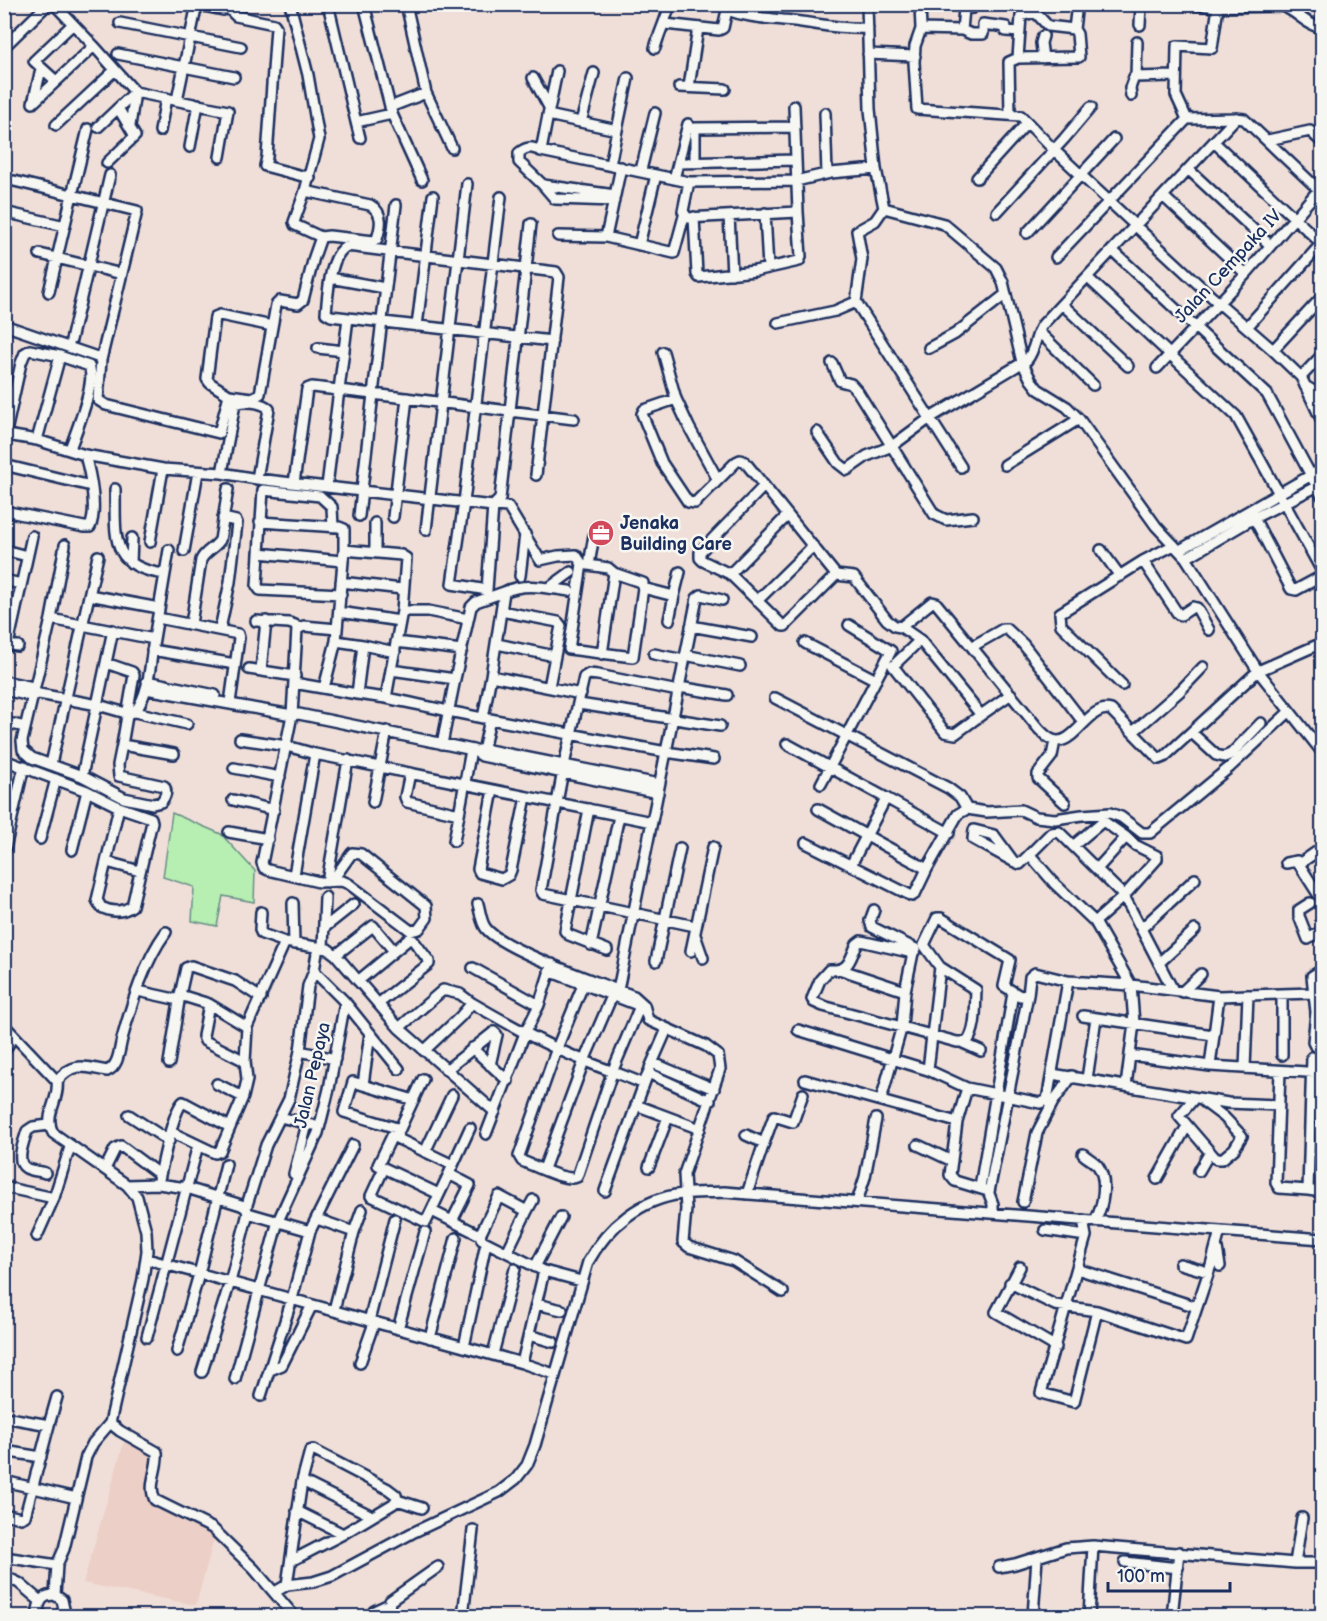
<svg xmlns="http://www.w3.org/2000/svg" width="1327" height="1621" viewBox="0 0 1327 1621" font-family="'Balsamiq Sans',sans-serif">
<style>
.built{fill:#eccfc6}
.green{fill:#b7eeb1;stroke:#698e88;stroke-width:1.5}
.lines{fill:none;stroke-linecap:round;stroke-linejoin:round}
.minor-casing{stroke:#1b2f5e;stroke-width:14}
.minor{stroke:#f6f6f2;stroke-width:9}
.labels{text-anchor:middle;stroke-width:5;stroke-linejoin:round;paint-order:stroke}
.street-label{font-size:18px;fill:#1b2f5e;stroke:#f6f6f2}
.poi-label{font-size:18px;font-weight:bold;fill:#1b2f5e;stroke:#f6f6f2;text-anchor:start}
</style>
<rect width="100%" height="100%" fill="#f0dfd8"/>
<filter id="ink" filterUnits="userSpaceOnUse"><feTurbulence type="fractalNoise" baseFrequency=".0167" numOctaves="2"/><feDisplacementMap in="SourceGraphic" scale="12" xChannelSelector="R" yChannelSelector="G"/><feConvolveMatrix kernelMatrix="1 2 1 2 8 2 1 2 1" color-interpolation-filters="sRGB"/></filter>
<g filter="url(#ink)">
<!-- built -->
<path class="built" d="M125 1439 157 1453 152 1498 217 1528 196 1605 83 1583Z"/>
<!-- green -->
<path class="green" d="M172 813 221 834 255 871 254 902 223 896 217 926 192 921 194 887 163 877Z"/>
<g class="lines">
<defs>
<path id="minor" d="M193 4 223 10
M232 4 231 11 236 16 274 24 276 27 267 157 265 166 310 178
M328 4 356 122 392 114
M364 4 392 114 422 180
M406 4 426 93 452 148
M867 4 870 109 876 169 884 208 944 224 996 268 1003 282 1022 362 1031 380 1038 389 1067 407 1079 419 1156 526 1186 558 1258 671 1322 752
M920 4 921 29 915 46 914 62 917 109 1021 116 1053 149 1212 297 1273 350 1301 377 1322 421
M1187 4 1218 7 1212 48 1177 46 1176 95 1187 119 1237 118
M1218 7 1282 6C1297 11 1308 27 1322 27
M120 23 241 47
M665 24 719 30 723 28 727 10C746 17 763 18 783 20 812 22 838 30 868 28
M1140 25 1141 4
M921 29 962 30 971 34H983V24L1006 27V31L1020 32
M1074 29 1077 4
M962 30 964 9 972 8 974 4
M8 43 48 4
M94 46 135 92 98 127
M655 48C659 33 666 20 670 4
M118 54 234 77
M868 54 915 56
M1018 58 1079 57 1077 34 1074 29 1048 26 1035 12
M1043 58 1041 43 1043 36
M557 71 548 115 617 130 610 165
M1136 77 1137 42
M533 78 549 107
M56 81 34 61 73 24
M679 87 725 89
M689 87 698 28
M1131 96 1130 88 1134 77 1175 76
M177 100 197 4
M33 103 94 46 54 4
M33 103 41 69
M390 107 426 93
M825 113 827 174
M1010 114 1009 62 1018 58 1021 16 1035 12 1037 4
M356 122 360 138
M581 122 594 73
M56 125 115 70
M130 126 135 92 228 111 220 157
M617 130 628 78
M160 131 166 98
M1268 140 1310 131 1322 142
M1214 142 1322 244
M190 147 198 104
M541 151 548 115
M107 163 135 136 118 108
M678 163 796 160
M695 163V128L795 127
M1188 169 1270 245
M641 170 655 113
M977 178 1026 124
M674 179 688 124
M14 181 72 195 88 129
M689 182 796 181 830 173 876 169
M543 185 586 191 585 200 555 199 543 185 519 162V153C527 146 532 147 541 151L689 182 683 211 687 218 798 212 794 106
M305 191 294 222 295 225 321 237
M586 191 615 195
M1163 196 1246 274
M501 197 464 502 452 584 487 590 493 506 508 507 540 560 558 556 576 555 582 564 608 568 614 573 643 583V588L674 596 669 620
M585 200 614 201
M4 212 65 226
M997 212 1064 139 1091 107
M765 213 768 268
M729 216 732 274
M694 217 697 274 699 277 755 271 799 261 801 257 798 212
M1027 233 1114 139
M558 236 606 237 674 253 684 216
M606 237 621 167
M639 245 656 175
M1112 250 1267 394 1322 496
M40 254 122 274
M1056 257 1187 119
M330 278 385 288
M1088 278 1236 416 1322 571
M49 292 72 195 137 211 101 360
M856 302 961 467
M1063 305 1128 366
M348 318 331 316 326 313C328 295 329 255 347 246L556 272 559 277 536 475
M778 323 835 311 856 302 862 259 857 231 875 221 884 208
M4 325 97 357 101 360 98 400 106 405 219 433 229 395 252 398 260 394 276 305 280 301 298 304 303 300 314 257 321 237 329 236 374 241 377 239C381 226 384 213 370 205L305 191 319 139 308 75 290 4
M417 326 433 196
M1247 327 1322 243
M1040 333 1093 385
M71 340 110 175
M318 348 344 351
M929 348 955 334 1006 294
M1273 350 1322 297
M663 352 676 399 644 410 642 414 662 463 688 502 695 503 736 462 740 460 745 462 836 575 854 577 887 620 895 626 901 627 920 640 981 715 955 734 945 732 893 666 920 640
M60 356 89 366C97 382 76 431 70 449
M832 363 840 381 851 384 858 392 934 514 946 520 973 517
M1157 368 1246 274 1322 186
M1301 377 1322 355
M1305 386 1322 396
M229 395 210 383 207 379 215 317 220 315 272 326
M676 399 689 427 718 480
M817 432 838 463 847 470 867 456 892 446 930 418 1027 360C1036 349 1035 334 1043 324L1236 118 1244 119 1319 190
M7 435 37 440 85 455 163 469 222 473 257 479 493 506 500 499 531 224
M4 441 21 363 25 353 30 350 60 356 37 440
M4 465 91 486
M1005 465 1079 419
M222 473 235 404C243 400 263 402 269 409L257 479
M294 483 307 389 312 387 373 394 396 205
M327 486 348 318 552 341
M115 489C116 535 108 567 165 574
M4 511 84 527H90C98 509 90 473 85 455
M1252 514 1291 589 1296 590 1322 576
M359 516 373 394 574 419
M787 516 730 574 783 626H785L836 575
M393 517 407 398
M260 522 339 527 344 529V550L336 641 363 645 357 694 386 698
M333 527 332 507 320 496 263 490 257 586 260 590 341 594
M426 530 467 184
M150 542 163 469
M65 545 51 619 22 741 23 750 32 758 82 776 124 798 153 804 161 802C165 797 168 792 164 786L119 776 118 765 122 745
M4 550 27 556
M344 550 401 555 406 558 402 611 391 670
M1101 550 1120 576
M1180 550 1322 469
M184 551 198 472
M375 552V523
M259 553 342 561
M1186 558 1254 518 1320 485
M1143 561 1178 614 1181 615 1193 607 1197 608 1209 630
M131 563 132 538
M582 564 569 649 633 657 643 588
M589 565 594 535
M730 574 703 561 700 558V552L764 486
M520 576 525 534
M4 580 21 584
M341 582 402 589
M549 588 571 572
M569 591C547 588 525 582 504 592L491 676 581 694
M89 595 159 608
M674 596 680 572
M757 601 813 546
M402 611H428L468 619
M339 612 400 621
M158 618 238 634 239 638 230 703
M51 619 154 639C150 664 150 692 135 712
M256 621 289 623 295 625 297 629 292 715 262 863 264 868 268 870 319 882 342 881 349 884 411 931 419 929 427 918 426 906 361 854 352 853 332 881
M191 624 201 560C205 551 214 549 220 540L228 489
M691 626 752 637
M901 627 932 602 936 603 1038 728C1042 732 1047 738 1053 740 1074 748 1089 703 1111 710L1159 759 1164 757 1258 671 1322 643
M220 629 230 582 237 523 236 521 223 518
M297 629 304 626 337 629
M154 639 169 550
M396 642 462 650
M805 643 876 680
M497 644 555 656 561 626 558 622 501 611
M363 645 395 652
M18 646 8 645 32 536
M973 646 1003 629H1007L1023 644 1084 723
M152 650 235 664
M602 654 614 573
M654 654 684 660
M685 655 740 666
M106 663 132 672 134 675 122 745 174 754
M249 669 295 676
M261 670 266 621
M455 679 471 607 476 602 504 592
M4 681 33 687 35 690
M147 681 215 695
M294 683 357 694
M1122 685 1061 625 1060 613 1143 561 1174 545
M549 687 555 656
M679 687 727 695
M324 688 336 641
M146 689 292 715 299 714 473 750 482 756 658 793
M4 690 31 696 39 694 98 705 126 713 135 712 187 724
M678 691 598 675 589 674 584 677 564 765 541 890 543 894 695 926
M775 698 948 788 960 797 967 809
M579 704 720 726
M981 715 1011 694
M4 722 25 727
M1133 732 1180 691 1203 667
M1192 733 1216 755 1224 757 1231 754 1261 723
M240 739 287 746 315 754 652 822
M1055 741 1052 756 1038 774V778L1065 803
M442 744 455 679 391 670 386 698C418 704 450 712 483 718L491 676
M787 744 886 798
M479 750 484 749 659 784
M482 756 490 719 666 752 697 598 701 595 722 600
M4 760 87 791 119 807 151 818 152 822 132 906C122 913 111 912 101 907L97 900 119 807
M51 764 98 556
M234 768 280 777
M410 773 405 797 407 802 459 814
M82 776 113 630
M821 784 891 651 849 625
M493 790 478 869 480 873 502 879 509 875 511 870 526 797
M233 800 274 810
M373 802 387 731
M589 809 565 931 569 935 607 950
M818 809 927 869
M229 832 268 839
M40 839 56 779
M454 841 471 750
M806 843 912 896 915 894 927 869 958 814 967 809 987 812 1021 810 1036 817 1055 819 1082 815 1110 813 1121 817 1142 833H1150L1230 767 1289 712
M1073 846 1103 821 1126 837 1097 869
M72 850 87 791
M4 853 24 766
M1030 855 1055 884 1095 922 1131 985 1134 1023 1126 1086
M1013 861 994 835 974 830 973 839 1013 861 1020 864 1051 833 1059 832 1124 896 1173 990
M107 862 140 871
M1286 863 1297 861 1318 894 1322 895
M1299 864 1322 848
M851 865 886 798 949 833
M294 875 315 754
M327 882 348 760
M293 903 294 944
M1310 903 1299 910V916L1308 939 1322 931
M478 904C480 911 481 921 485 927 499 949 605 985 634 996L644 1005 648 1020 706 1046 718 1055 720 1069 684 1174 686 1209 683 1242 689 1247 734 1261 783 1292
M874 910 870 921 872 927 916 949
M261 912 260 930 262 934 285 942
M1095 922 1124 896 1157 859V856L1135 845 1126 837
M325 927 354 904
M1142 928 1195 879
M695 935 703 958
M591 945 619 816
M323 948 325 897
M691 951 713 847
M913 953 861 941 857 944C849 961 850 971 829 970L820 980 812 999 814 1002 823 1006 957 1042H967C977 1029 975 1006 976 990L940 967
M336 955 373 926 394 951
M656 961 680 848
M1160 962 1195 930
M473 968 539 1005
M842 970 905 991
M1322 970 1312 976 1316 1012 1322 1008
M314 971 318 947
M549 971 643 1007
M358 981 409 939 413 940 429 961V964L378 1004
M583 985 557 1048 519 1156 522 1161C535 1166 566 1182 577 1177L613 1070 640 1006
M618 990 666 752 714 759
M138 991 179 1000
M1182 992 1201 974
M180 995 186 968 191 966 235 981 261 998
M472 1003C508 1024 545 1045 583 1060 603 1069 624 1075 644 1084L648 1073 710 1101
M209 1004 203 1036 205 1041 245 1061
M1316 1012 1313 1042 1315 1046 1319 1047 1322 1045
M1083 1016 1213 1035
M4 1025 57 1081C60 1101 43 1114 53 1133L127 1185 137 1197 146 1231 147 1251 143 1279 110 1423 93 1443 86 1457 64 1549 57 1565 4 1557
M399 1028 443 990 460 994 472 1003 460 1017 424 1051
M798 1030 928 1070 967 1088
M963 1043 981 1051
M472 1048 508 1081
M300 1051 335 1059
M4 1052 13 1036
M1130 1055 1210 1066 1322 1073
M1282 1055V994
M169 1063 180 995 209 1004 247 1027
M653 1063 714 1089
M1210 1066 1219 996
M650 1068 667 1029
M1245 1068 1248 995
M446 1070 494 1032 497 1035 490 1065
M928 1070 940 967 924 945 937 918H941L1010 960 1004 986 1020 996 1028 995
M1280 1071 1276 1183 1279 1188 1308 1190 1312 1057
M1052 1074 1228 1103 1278 1105
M1087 1079 1096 1018
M805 1080 957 1122 967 1088 1040 1103 1047 1100 1068 981
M57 1081C74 1061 84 1067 107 1071 119 1066 119 1050 122 1039 132 1003 144 962 166 932
M217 1084 243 1097
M363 1085 370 1033
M1193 1098 1192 1101 1179 1116 1216 1159H1222L1234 1149 1242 1136 1224 1117 1204 1102
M881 1100 902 1026 905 991 913 953 916 949
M636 1105 700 1129
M129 1115 169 1141
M280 1117 313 1125
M957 1122 950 1175 955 1181 988 1191 993 1204V1212
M230 1127 183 1102C172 1112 162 1168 158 1184L187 1188 241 1205 246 1208 248 1213 310 1231 292 1299 261 1396
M400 1129 344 1112 353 1082 414 1100
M171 1132 215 1153 220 1151 243 1097 247 1080 245 1061 247 1027 285 942 328 949 336 955 399 1028 495 1112
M398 1133 423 1079
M486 1134 525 1033 539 1005 552 964
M746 1135 764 1143 747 1194
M764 1143 774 1116 793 1122 803 1094
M918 1145 952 1161
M425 1152 452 1095
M1083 1154C1087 1158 1094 1161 1098 1166 1108 1180 1103 1207 1095 1221
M649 1167 668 1117
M384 1168 378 1165 392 1136 453 1165
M105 1169 115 1149 121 1146 160 1175
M544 1169 584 1061 612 996
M1199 1171 1210 1152
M45 1173C40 1171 31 1171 26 1168 15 1162 24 1141 27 1131L33 1127 49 1125
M294 1174 307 1124
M449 1174 470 1185 452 1221
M1157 1179 1187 1126
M127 1185 158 1184
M4 1187 54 1198 70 1147
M980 1187 1013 993
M1308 1190 1322 1192
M605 1191 644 1084
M989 1192 1028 995 1030 977 1035 973 1068 981 1131 985 1219 996 1314 993
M439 1194 384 1168 371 1196 426 1222C441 1191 456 1159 470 1128
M857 1202 865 1177 876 1119
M1023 1202 1037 1133 1053 1102 1072 1076
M246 1208 266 1145 289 1099 300 1051 308 986 314 971 345 1002 399 1069
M432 1211 480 1235 482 1240 544 1271
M527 1211 533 1200
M317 1219 354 1232
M1083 1220 1086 1236 1041 1393 1074 1402 1097 1311
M1045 1230 1086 1236
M310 1231 353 1145
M480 1235 499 1196 527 1211 507 1252
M37 1236 54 1198
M1217 1248 1220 1266
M147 1259 522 1363 554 1374
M1180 1264 1208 1272
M535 1267 561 1217
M1020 1267 996 1312 1056 1347
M1077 1269 1197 1307
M1010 1283 1055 1305 1097 1311 1186 1340 1211 1265 1220 1231
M536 1304 562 1310
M334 1310 354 1232 362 1210
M369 1321 395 1219
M398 1329 425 1232
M529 1335 553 1342
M147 1337 198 1145
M430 1338 456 1238
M464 1347 485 1248
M177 1351 199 1274 226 1164
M493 1354 515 1269
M360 1363 374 1323
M522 1363 544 1271 581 1281
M270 1370 282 1365 312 1305
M202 1372 230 1282 248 1213
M235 1379 278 1221 318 1133 329 1089 345 1002
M4 1417 49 1425 25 1516 21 1518 4 1514
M110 1423 120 1431 157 1452C159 1468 147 1485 155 1500L212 1528 254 1569 294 1616
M49 1425 57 1397
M4 1451 41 1457
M4 1481 76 1498
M302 1481 372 1516
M397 1500 422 1508
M297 1511 343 1534
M1125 1562 1178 1568
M1295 1563 1302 1518
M999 1567 1015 1564 1066 1548 1093 1546 1295 1563H1322
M4 1576 19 1583 40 1601
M287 1585 302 1481 310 1451 313 1450 388 1489 396 1495 397 1500 393 1504 343 1534 291 1561
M275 1592 287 1585 313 1582 332 1576 412 1533 499 1492 516 1479 527 1465 535 1445 588 1262C608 1226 641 1199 682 1194 696 1192 710 1193 724 1192L1322 1239
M55 1595 57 1565
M374 1611 389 1604
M42 1616 38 1610C40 1599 44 1595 55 1595L62 1600 64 1609 60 1616
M394 1616 389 1608 390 1601 438 1567
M463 1616 473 1530
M1033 1616 1037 1558
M1089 1616 1093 1546
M1172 1616 1179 1552"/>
</defs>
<!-- minor casing -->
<use href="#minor" class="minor-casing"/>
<!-- minor -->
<use href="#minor" class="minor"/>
</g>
</g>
<!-- icons -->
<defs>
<symbol id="office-disc" viewBox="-11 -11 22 22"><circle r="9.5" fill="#d1495b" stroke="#f6f6f2"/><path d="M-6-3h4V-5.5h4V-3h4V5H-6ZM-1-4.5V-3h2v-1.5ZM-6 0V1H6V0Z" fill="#fff"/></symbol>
</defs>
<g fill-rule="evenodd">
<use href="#office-disc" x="586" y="518" width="30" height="30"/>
</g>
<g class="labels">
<!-- street labels -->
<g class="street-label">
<text transform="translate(1228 266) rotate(-47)" y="6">Jalan Cempaka IV</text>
<text transform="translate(312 1075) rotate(-77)" y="6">Jalan Pepaya</text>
</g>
<!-- poi labels -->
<g class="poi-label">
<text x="620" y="529">Jenaka<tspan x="620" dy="21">Building Care</tspan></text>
</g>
</g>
<!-- margin -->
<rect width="1327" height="1621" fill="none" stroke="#f6f6f2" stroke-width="24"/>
<rect x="12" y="12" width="1303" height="1597" fill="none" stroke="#1b2f5e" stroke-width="2" filter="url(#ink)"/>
<!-- scale -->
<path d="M1108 1582v9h122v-9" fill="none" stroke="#1b2f5e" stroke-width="3"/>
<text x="1117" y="1582" font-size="18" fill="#1b2f5e" stroke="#f6f6f2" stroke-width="4.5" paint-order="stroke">100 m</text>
</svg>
